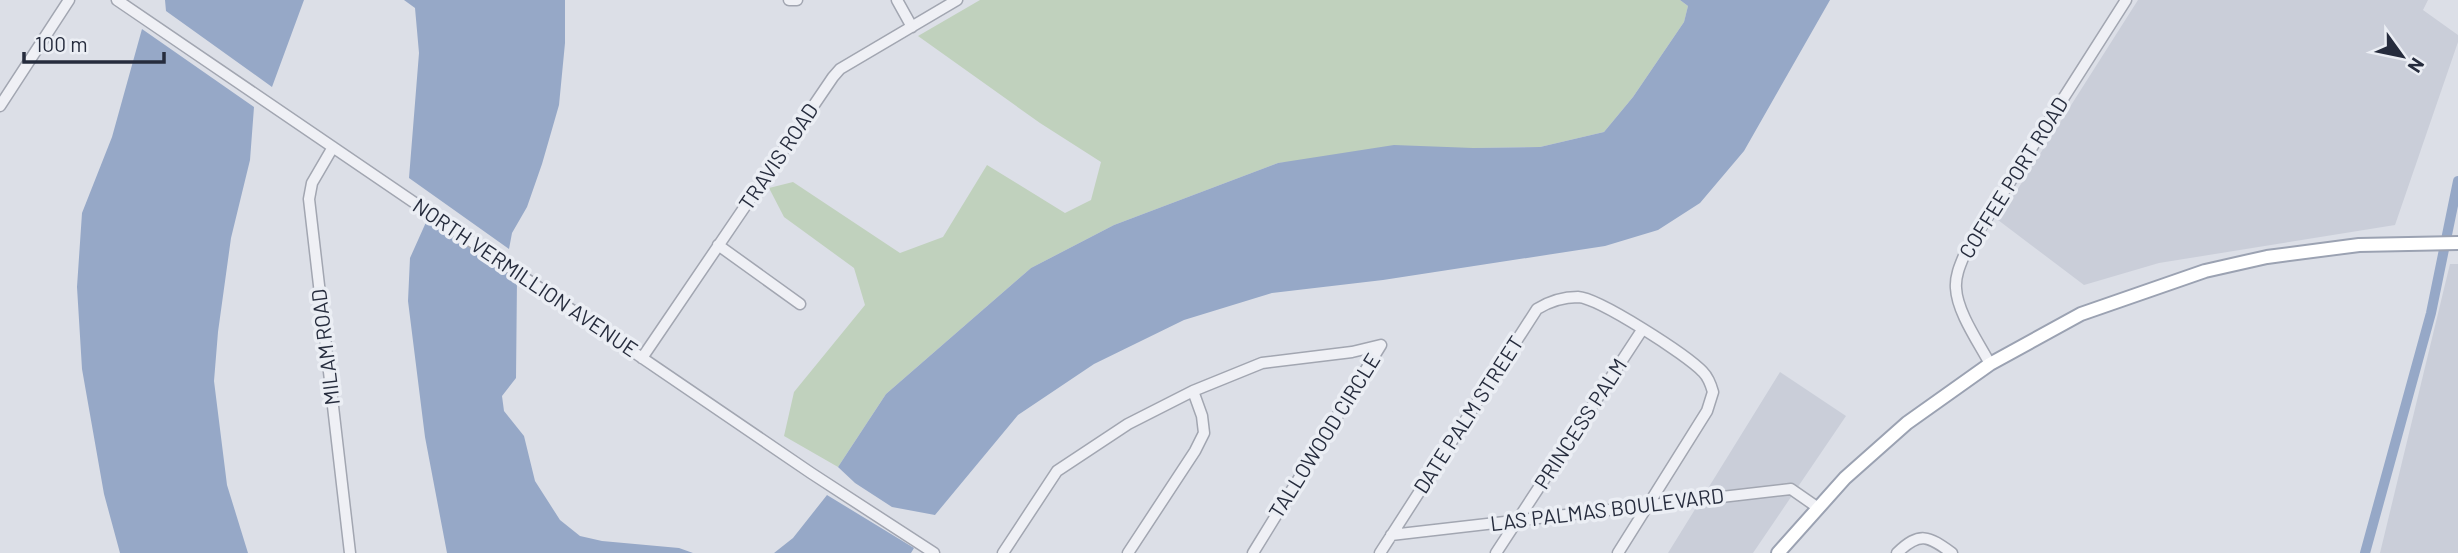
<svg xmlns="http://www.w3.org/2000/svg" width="2458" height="553" viewBox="0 0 2458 553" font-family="Barlow,sans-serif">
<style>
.built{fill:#caced9}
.green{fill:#c0d1bd}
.water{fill:#96a8c7}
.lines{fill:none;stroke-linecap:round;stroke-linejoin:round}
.canal{stroke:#96a8c7;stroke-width:10}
.minor-casing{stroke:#a2a6b1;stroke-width:13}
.major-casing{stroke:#9ba2b2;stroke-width:16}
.minor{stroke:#eff0f5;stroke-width:10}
.major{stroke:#fff;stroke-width:12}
.labels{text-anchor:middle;stroke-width:7;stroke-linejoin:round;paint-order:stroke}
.street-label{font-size:21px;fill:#262c3d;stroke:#ebeef4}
</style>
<rect width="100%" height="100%" fill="#dcdfe7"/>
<!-- built -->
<path class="built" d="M2138 0H2428L2423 10 2458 35V42L2395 225 2159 263 2084 285 1998 220Z
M2450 264H2458V553H2380Z
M1780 372 1846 416 1753 553H1668Z"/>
<!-- green -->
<path class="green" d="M980 0H1680L1688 6 1684 22 1633 97 1604 132 1540 147 1473 148 1278 163 1114 225 1031 268 886 394 838 467 784 436 794 392 865 305 854 268 784 217 769 188 793 182 900 253 943 237 987 165 1065 213 1091 200 1101 162 1040 123 918 36Z"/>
<!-- water -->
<path class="water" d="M165 0H304L272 87 166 11Z
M404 0H565V43L559 105 542 164 527 207 512 233 509 249 409 178 419 53 415 8Z
M1680 0H1830L1744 151 1700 203 1658 230 1605 246 1383 280 1272 293 1184 320 1094 364 1018 415 935 515 892 507 855 483 838 467 886 394 1031 268 1114 225 1278 163 1394 145 1473 148 1540 147 1604 132 1633 97 1684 22 1688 6Z
M142 29 254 107 250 160 231 238 218 332 214 381 227 485 248 553H120L104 494 82 369 77 287 82 213 112 137Z
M427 220 517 279 516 378 502 396 504 411 524 436 535 481 560 520 580 536 602 541 679 548 693 553H447L425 437 408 301 410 258Z
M827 495 914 548 911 553H774L793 538Z"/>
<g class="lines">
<!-- canal -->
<path class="canal" d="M2365 553 2431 313 2458 181"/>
<defs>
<path id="minor" d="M117 0 811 473 934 553
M789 0H797
M897 0 912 27
M0 106 69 0
M333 147 312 183 309 199 350 553
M718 245 800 304
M642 358 833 77 840 69 957 0
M1990 364C1979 343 1957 312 1956 288 1955 275 1961 263 1966 251L2126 0
M1391 535 1791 489 1817 507
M1003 553 1057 471 1128 424 1193 391 1262 363 1352 352 1381 345 1253 553
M1128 553 1195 451 1204 433 1202 416 1193 391
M1380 553 1537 309C1550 301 1562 297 1578 297 1599 298 1687 355 1703 372 1708 377 1711 385 1713 392L1707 411 1618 553
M1496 553 1642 330
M1897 553C1920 531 1928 536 1952 553"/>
<path id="major" d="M1778 553 1845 478 1907 423 1990 364 2081 314 2205 271 2267 257 2359 245 2458 243"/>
</defs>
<!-- minor casing -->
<use href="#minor" class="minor-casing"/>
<!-- major casing -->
<use href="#major" class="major-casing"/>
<!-- minor -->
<use href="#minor" class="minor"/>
<!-- major -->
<use href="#major" class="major"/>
</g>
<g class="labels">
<!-- street labels -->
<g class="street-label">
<text transform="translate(779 157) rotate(-56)" y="7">TRAVIS ROAD</text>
<text transform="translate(2014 178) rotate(-58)" y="7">COFFEE PORT ROAD</text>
<text transform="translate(525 278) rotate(34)" y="7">NORTH VERMILLION AVENUE</text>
<text transform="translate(326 347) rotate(-97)" y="7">MILAM ROAD</text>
<text transform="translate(1469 415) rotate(-57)" y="7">DATE PALM STREET</text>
<text transform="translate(1581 424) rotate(-57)" y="7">PRINCESS PALM</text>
<text transform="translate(1325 436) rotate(-58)" y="7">TALLOWOOD CIRCLE</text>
<text transform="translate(1607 510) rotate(-7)" y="7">LAS PALMAS BOULEVARD</text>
</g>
</g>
<!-- north arrow -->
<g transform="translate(2402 56) rotate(123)" stroke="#ebeef4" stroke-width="5" paint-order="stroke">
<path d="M0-5L12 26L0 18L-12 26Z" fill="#262c3d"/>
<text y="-10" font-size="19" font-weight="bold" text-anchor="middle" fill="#262c3d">N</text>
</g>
<!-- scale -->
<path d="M24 52v10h140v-10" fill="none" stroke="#262c3d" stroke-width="3.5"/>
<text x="35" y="52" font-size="21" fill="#262c3d" stroke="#ebeef4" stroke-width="5" paint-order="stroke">100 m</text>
</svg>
